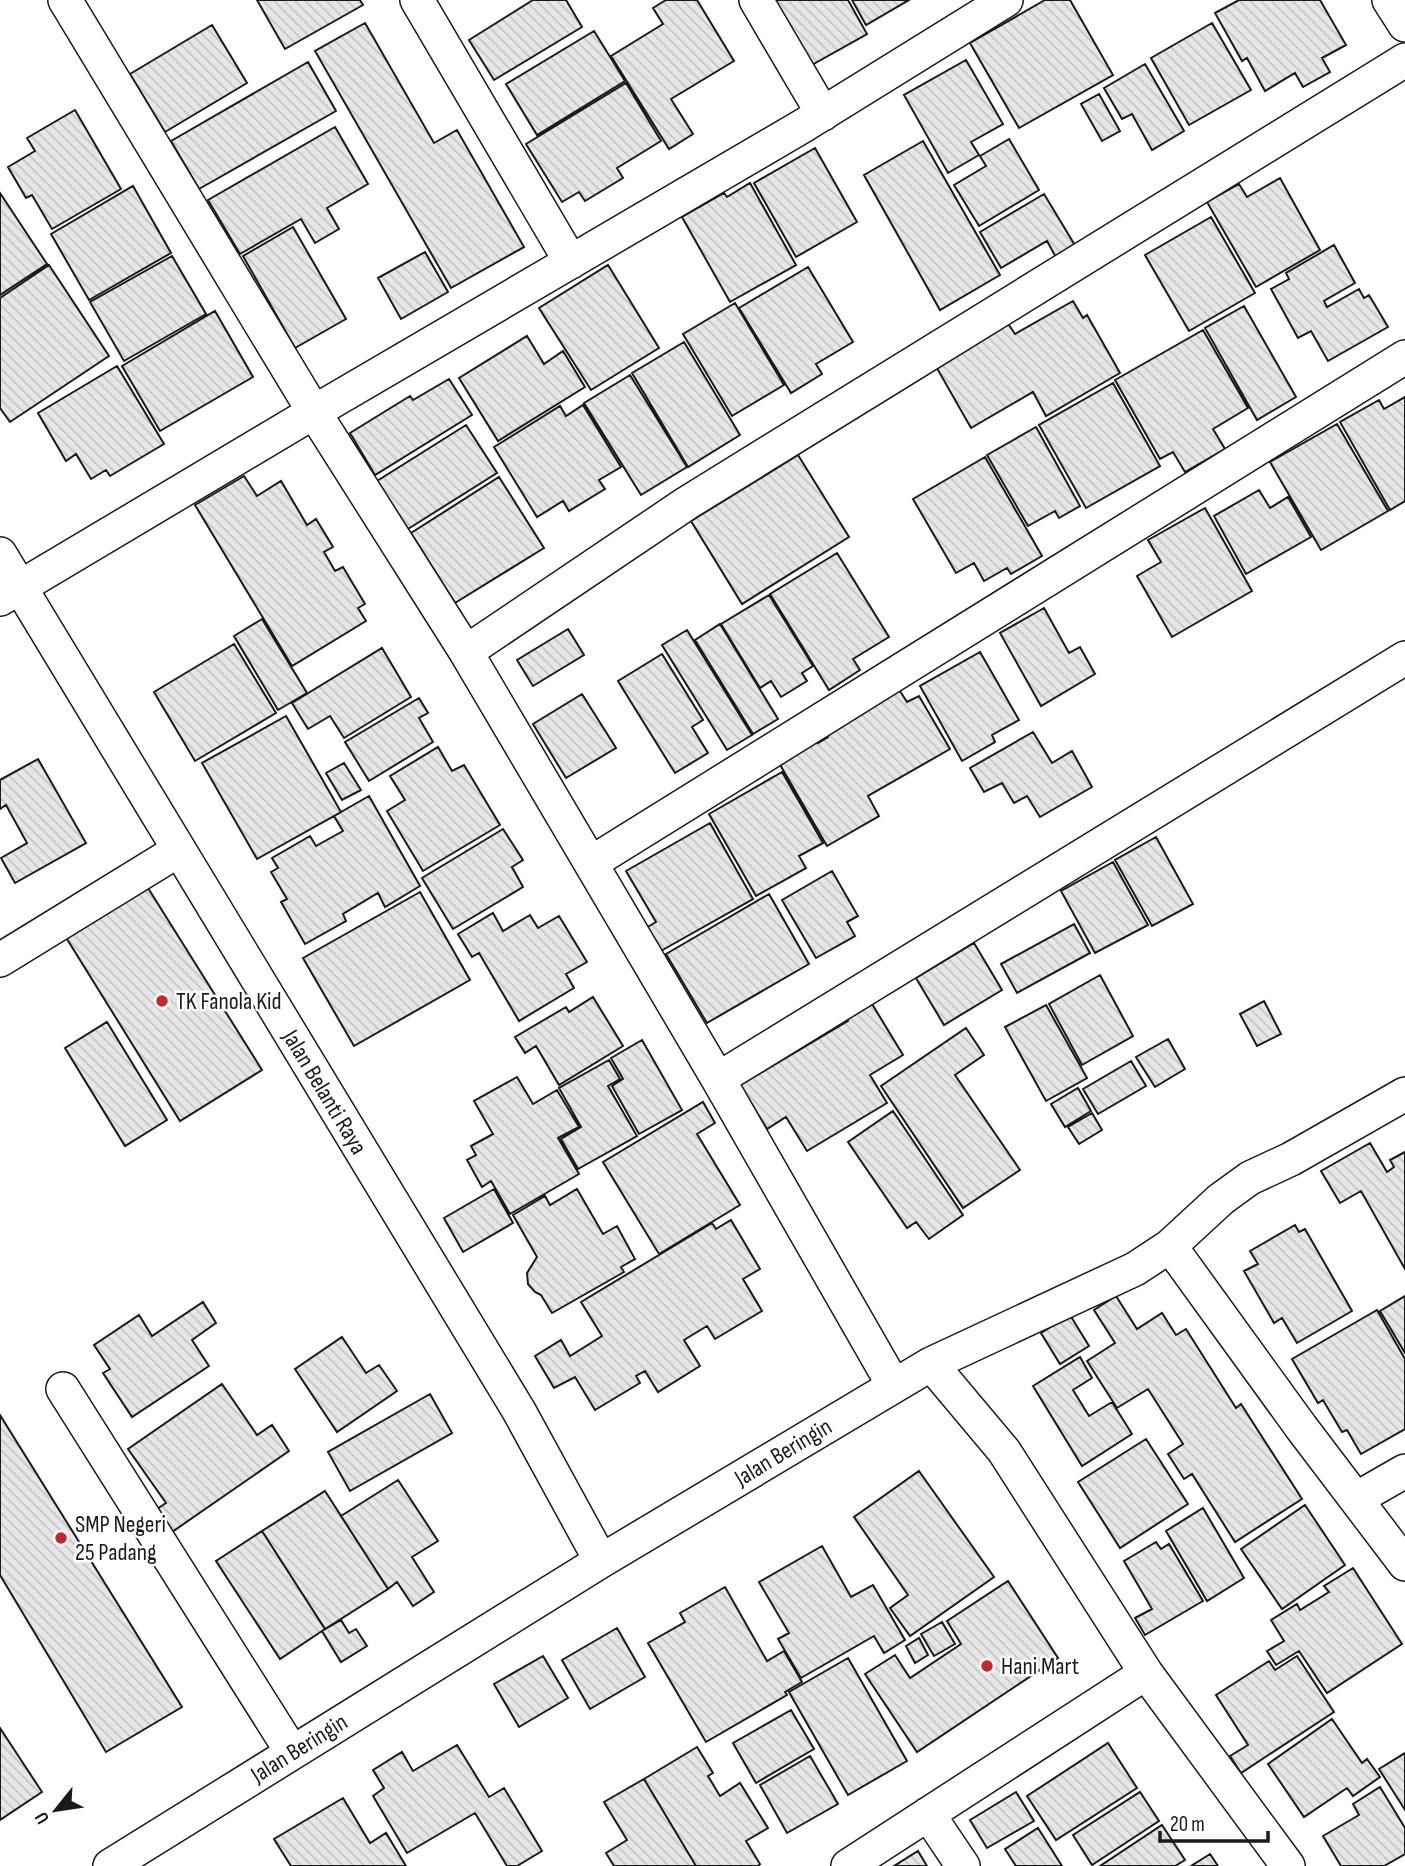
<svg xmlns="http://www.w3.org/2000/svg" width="1405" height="1866" viewBox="0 0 1405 1866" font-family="'Sofia Sans Condensed',sans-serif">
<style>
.building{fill:url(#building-back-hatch);stroke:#1a1a1a;stroke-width:2}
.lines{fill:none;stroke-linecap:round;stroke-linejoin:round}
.street-casing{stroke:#1a1a1a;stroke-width:36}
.street{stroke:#fff;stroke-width:33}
.poi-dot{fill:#c62828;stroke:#fff;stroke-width:2.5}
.labels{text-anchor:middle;stroke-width:5;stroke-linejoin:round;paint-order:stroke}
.poi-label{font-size:24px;fill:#1a1a1a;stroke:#fff;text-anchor:start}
.street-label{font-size:24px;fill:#1a1a1a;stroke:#fff}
</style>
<defs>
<pattern id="building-back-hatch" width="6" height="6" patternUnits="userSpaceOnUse" patternTransform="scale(1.75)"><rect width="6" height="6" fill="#e6e6e6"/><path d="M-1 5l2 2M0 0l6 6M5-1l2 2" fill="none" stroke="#c5c5c5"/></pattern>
</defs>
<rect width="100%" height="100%" fill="#fff"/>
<!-- building -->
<path class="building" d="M257 0H360L363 5 285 49Z
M533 0H566L582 27 494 80 469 40Z
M666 0H697L734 61 671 99 693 134 669 149 611 56 663 24 653 8Z
M760 0H848L867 34 810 66Z
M852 0H909L866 25Z
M1045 0H1070L1113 75 1019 128 970 43Z
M1239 0H1320L1346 45 1322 58 1330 72 1303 87 1295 73 1265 91 1247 58 1242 61 1215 13Z
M365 23 434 143 457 130 524 247 451 288 315 51Z
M1212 23 1251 90 1189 125 1151 58Z
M212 25 247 83 165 132 130 74Z
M594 31 625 81 537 135 506 84Z
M966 60 1003 124 971 142 979 155 948 173 904 95Z
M308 62 336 111 199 189 171 141Z
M1145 64 1184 131 1152 150 1132 114 1122 119 1104 88Z
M626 83 661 141 617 168 623 178 585 201 579 192 562 202 526 144Z
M1099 94 1120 131 1102 141 1081 104Z
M75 110 121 189 52 229 32 195 26 198 8 167 35 151 27 138Z
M335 127 368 184 327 208 339 229 315 243 301 219 240 254 208 200Z
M1009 139 1039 190 979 226 954 185 986 166 980 156Z
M923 141 1000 275 940 310 864 175Z
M815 148 857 222 796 257 754 183Z
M1280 178 1320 250 1256 287 1207 202 1239 184 1247 197Z
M750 183 796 265 730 302 682 217 724 193 727 197Z
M133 186 171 253 89 300 51 234Z
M0 193 47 264 0 295Z
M1044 194 1076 247 1057 259 1047 241 1001 268 980 232Z
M1211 217 1255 293 1189 331 1145 255Z
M293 227 346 319 295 348 243 256Z
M1334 245 1355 283 1324 301 1327 307 1359 289 1364 298 1369 295 1388 327 1328 361 1311 331 1298 338 1271 289 1289 279 1286 273Z
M425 252 448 292 401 319 378 278Z
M172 256 206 314 124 361 90 302Z
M49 265 109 356 10 422 0 408V298Z
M608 265 659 348 591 390 539 308Z
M808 267 853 342 816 364 822 374 791 393 739 308Z
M1073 301 1083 318 1087 315 1120 373 1046 416 1033 392 971 428 934 363 1007 322 1015 334Z
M735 303 784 385 732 416 683 334Z
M1244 306 1296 397 1257 420 1205 328Z
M215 311 253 377 160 431 122 366Z
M1203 330 1248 408 1213 429 1225 449 1185 472 1173 452 1160 459 1115 380Z
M527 336 544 364 563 351 585 387 498 441 459 378Z
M684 342 740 435 688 467 632 373Z
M117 366 164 444 110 476 106 470 91 479 76 454 66 461 38 413Z
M630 375 687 467 641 495 584 403Z
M449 379 472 415 375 475 350 433 410 396 413 400Z
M1113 383 1160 466 1086 508 1039 425Z
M1405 397V501L1390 510 1340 422 1379 400 1384 409Z
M583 405 621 467 599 480 605 489 569 511 563 501 537 517 494 447 560 406 566 416Z
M1337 424 1388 511 1321 550 1270 462Z
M466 425 497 473 408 529 377 481Z
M1036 427 1080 506 1059 518 1055 511 1028 526 987 455Z
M798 455 849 537 742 604 691 521Z
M985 457 1042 556 1011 574 1007 568 984 581 974 563 956 573 913 499Z
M244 476 257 496 281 481 307 525 316 519 333 547 324 552 335 571 343 567 365 604 358 608 366 621 292 666 195 505Z
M499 477 544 548 455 603 411 533Z
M1259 490 1270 508 1288 497 1311 537 1246 574 1214 516Z
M1205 508 1252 591 1172 637 1137 576 1161 562 1148 540Z
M837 553 889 637 853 659 860 670 829 690 770 594Z
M769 595 813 666 802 673 807 681 781 697 771 681 760 688 721 624Z
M1044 608 1069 653 1080 647 1095 674 1041 706 1000 633Z
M262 619 307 693 278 710 234 636Z
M720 624 778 719 753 734 695 640Z
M568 629 584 655 533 686 517 660Z
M687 630 752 735 727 750 662 645Z
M234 644 276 713 195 761 154 692Z
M382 648 411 697 344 738 330 716 308 729 292 703Z
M980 652 1019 720 992 735 995 742 962 761 920 686Z
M662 654 703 720 692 727 708 753 675 773 618 681Z
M898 688 907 702 919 696 950 749 868 796 879 816 827 846 775 756 813 734 818 743 828 737 825 730Z
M582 694 616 748 566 778 533 724Z
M419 698 428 713 419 718 433 742 369 781 345 742Z
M286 716 341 812 257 859 202 763Z
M1033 732 1052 763 1072 751 1092 787 1040 817 1027 796 1014 803 1002 783 984 792 970 768Z
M438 747 452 771 464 765 500 825 423 871 387 811 405 800 390 776Z
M38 759 86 843 15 883 1 858 27 843 6 805 0 809V780Z
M344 763 361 790 342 800 326 773Z
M782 772 823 843 799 856 806 868 756 896 709 814Z
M369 796 420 886 385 907 378 893 343 914 346 921 305 944 281 902 287 899 271 872 278 868 272 858 310 836 316 846 343 831 334 816Z
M710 823 753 899 659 952 646 928 656 922 626 871Z
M503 829 523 860 512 867 523 887 453 929 422 878Z
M1156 837 1193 904 1152 926 1115 860Z
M1113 862 1148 925 1095 953 1061 891Z
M832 871 858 916 847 922 855 936 816 958 782 900Z
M143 880 262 1070 180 1121 62 931Z
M420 892 470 980 354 1046 303 958Z
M769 894 809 964 707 1023 666 954Z
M493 913 503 931 530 915 538 928 559 916 587 962 566 974 574 988 519 1021 479 953 472 957 458 934Z
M1074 924 1090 953 1017 993 1001 964Z
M974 943 1002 990 944 1025 916 978Z
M1100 975 1133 1036 1082 1065 1049 1004Z
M866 994 903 1055 870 1075 887 1103 807 1151 786 1117 767 1129 740 1085 848 1021 841 1009Z
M593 997 623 1046 559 1085 536 1046 525 1053 515 1037 566 1007 569 1012Z
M1264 1001 1281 1034 1257 1046 1240 1014Z
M1046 1005 1087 1078 1046 1101 1005 1027Z
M107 1022 167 1120 125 1146 65 1048Z
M966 1028 984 1055 955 1075 1020 1170 963 1208 881 1086Z
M1168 1039 1185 1069 1155 1087 1136 1057Z
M642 1040 682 1110 639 1134 612 1086 623 1079 611 1058Z
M609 1060 620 1079 608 1086 637 1136 578 1169 561 1139 581 1127 559 1088Z
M1131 1061 1146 1086 1098 1114 1083 1089Z
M517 1077 533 1104 557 1090 579 1127 558 1138 579 1174 510 1214 491 1181 482 1187 467 1160 476 1155 471 1146 493 1134 474 1101Z
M1078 1088 1091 1111 1065 1127 1051 1104Z
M703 1102 715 1123 697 1134 740 1205 659 1254 603 1162Z
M893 1111 963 1215 929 1239 916 1222 907 1228 848 1142Z
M1092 1113 1102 1130 1079 1144 1068 1127Z
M1370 1143 1387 1172 1394 1167 1390 1160 1405 1152V1269L1361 1191 1340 1203 1321 1171Z
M494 1189 513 1223 463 1252 444 1218Z
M577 1189 603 1234 617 1226 635 1259 621 1267 624 1272 552 1313 541 1295 535 1292 528 1284 527 1273 537 1257 513 1215 545 1196 550 1205Z
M731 1220 760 1269 743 1279 762 1311 715 1339 707 1326 684 1340 700 1366 658 1392 645 1371 636 1376 640 1383 595 1410 575 1377 554 1388 535 1356 561 1340 570 1356 602 1336 581 1302 712 1223 716 1229Z
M1295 1225 1299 1232 1305 1229 1352 1311 1297 1343 1282 1318 1274 1323 1244 1271 1258 1264 1250 1251Z
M1116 1296 1137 1329 1162 1313 1176 1335 1186 1329 1236 1408 1241 1404 1302 1499 1235 1542 1192 1474 1184 1479 1168 1454 1183 1444 1148 1389 1117 1408 1087 1361 1115 1343 1094 1310Z
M1405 1296V1353L1380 1311Z
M203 1302 216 1323 192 1340 209 1366 132 1417 103 1373 110 1369 94 1345 139 1315 152 1336Z
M1377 1310 1405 1359V1429L1361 1454 1347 1430 1342 1432 1323 1400 1318 1403 1292 1359Z
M1070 1315 1089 1346 1060 1364 1041 1333Z
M342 1337 366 1373 379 1365 397 1391 337 1432 295 1369Z
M1080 1357 1092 1378 1073 1390 1089 1416 1112 1402 1132 1434 1082 1466 1033 1386Z
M222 1384 257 1435 272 1425 289 1451 172 1532 157 1509 166 1503 128 1449Z
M430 1394 452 1433 350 1491 328 1452Z
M0 1415 182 1707 106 1752 0 1575Z
M1146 1439 1188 1504 1120 1548 1078 1482Z
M919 1471 994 1577 910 1636 890 1608 908 1595 854 1517Z
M398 1480 438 1541 412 1557 434 1592 413 1606 397 1582 388 1589 341 1516Z
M325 1491 388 1589 325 1629 262 1531Z
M1305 1505 1345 1565 1282 1609 1241 1549Z
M1203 1508 1244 1578 1207 1601 1166 1531Z
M262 1531 325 1629 280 1659 216 1561Z
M1156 1542 1161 1549 1169 1544 1203 1601 1145 1635 1135 1618 1152 1609 1124 1561Z
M822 1546 851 1597 873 1585 905 1640 884 1653 874 1636 801 1678 778 1639 789 1633 759 1582Z
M1353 1568 1402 1644 1327 1693 1299 1651 1276 1665 1267 1651 1284 1641 1271 1620 1297 1604 1300 1610 1329 1592 1324 1586Z
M1008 1581 1058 1658 917 1752 865 1674 895 1655 910 1678 961 1644 947 1621Z
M725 1587 767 1661 784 1651 802 1682 785 1692 787 1695 706 1742 648 1643 685 1622 680 1613Z
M341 1620 349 1633 356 1629 367 1646 341 1662 322 1631Z
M942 1622 955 1644 934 1656 921 1634Z
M617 1628 645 1677 590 1709 562 1660Z
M919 1638 928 1655 915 1663 906 1646Z
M543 1656 568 1698 519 1727 494 1684Z
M1297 1656 1334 1712 1241 1773 1230 1756 1248 1745 1216 1695 1269 1661 1275 1670Z
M848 1658 907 1761 848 1795 789 1692Z
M791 1710 814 1749 756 1783 733 1743Z
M1332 1719 1362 1763 1367 1759 1380 1777 1353 1796 1347 1788 1304 1817 1268 1764Z
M0 1728 42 1792 0 1820Z
M1108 1743 1137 1788 1056 1840 1027 1796Z
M457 1745 489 1797 504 1788 542 1851 517 1866H507L475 1813 407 1853 373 1796 384 1788 373 1770 402 1752 413 1771Z
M697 1747 713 1773 708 1776 720 1796 740 1783 768 1828 746 1841 760 1864 758 1866H696L644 1779Z
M1405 1753V1810L1379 1769Z
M810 1756 838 1804 787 1833 760 1785Z
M644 1779 696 1866H614L606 1853 627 1840 604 1802Z
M1380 1787 1405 1828V1854L1384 1866H1341L1323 1836 1359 1815 1353 1804Z
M1016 1792 1034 1821 987 1848 970 1820Z
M1140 1792 1159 1821 1092 1865 1073 1835Z
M343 1798 370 1843 386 1833 406 1866H291L274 1839Z
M1162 1825 1185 1860 1175 1866H1100Z
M1038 1828 1062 1866H1016L1005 1849Z
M918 1851 927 1866H894Z
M1210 1854 1218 1866H1191Z"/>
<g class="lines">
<defs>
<path id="street" d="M65 0 314 412 466 652 718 1079 894 1386
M417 0 571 262
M756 0 823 114
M1389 0 1405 25
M0 554 519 1411 601 1561
M0 599 314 412 801 127 1006 0
M466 652 687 503 1405 60
M591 863 1405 357
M0 960 179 850
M718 1079 1405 658
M1170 1246 1301 1427 1405 1564
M931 1364 1004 1451 1146 1673 1288 1866
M63 1389 292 1752
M1356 1499 1405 1471
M928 1814 963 1866
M110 1866 601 1561 931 1364 1135 1269 1170 1246 1221 1199 1250 1178 1291 1159 1405 1094
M848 1866 1146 1673"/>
</defs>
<!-- street casing -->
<use href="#street" class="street-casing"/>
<!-- street -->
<use href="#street" class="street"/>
</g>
<!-- markers -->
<g class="poi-dot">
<circle cx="162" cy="1001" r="7"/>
<circle cx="61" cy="1538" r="7"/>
<circle cx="987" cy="1666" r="7"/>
</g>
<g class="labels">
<!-- poi labels -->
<g class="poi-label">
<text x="176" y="1009">TK Fanola Kid</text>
<text x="75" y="1532">SMP Negeri<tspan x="75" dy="28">25 Padang</tspan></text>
<text x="1001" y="1674">Hani Mart</text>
</g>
<!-- street labels -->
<g class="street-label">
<text transform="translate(325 1092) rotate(59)" y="8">Jalan Belanti Raya</text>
<text transform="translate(783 1452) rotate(-31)" y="8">Jalan Beringin</text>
<text transform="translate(299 1748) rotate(-32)" y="8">Jalan Beringin</text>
</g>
</g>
<!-- north arrow -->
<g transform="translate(56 1810) rotate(240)" stroke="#ffffff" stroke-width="5" paint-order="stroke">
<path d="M0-5L12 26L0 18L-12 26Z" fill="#1a1a1a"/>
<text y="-10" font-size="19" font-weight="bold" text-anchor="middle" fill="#1a1a1a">U</text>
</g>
<!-- scale -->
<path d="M1160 1831v10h108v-10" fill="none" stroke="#1a1a1a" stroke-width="3.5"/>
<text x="1170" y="1831" font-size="21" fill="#1a1a1a" stroke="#ffffff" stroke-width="5" paint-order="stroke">20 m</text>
</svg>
